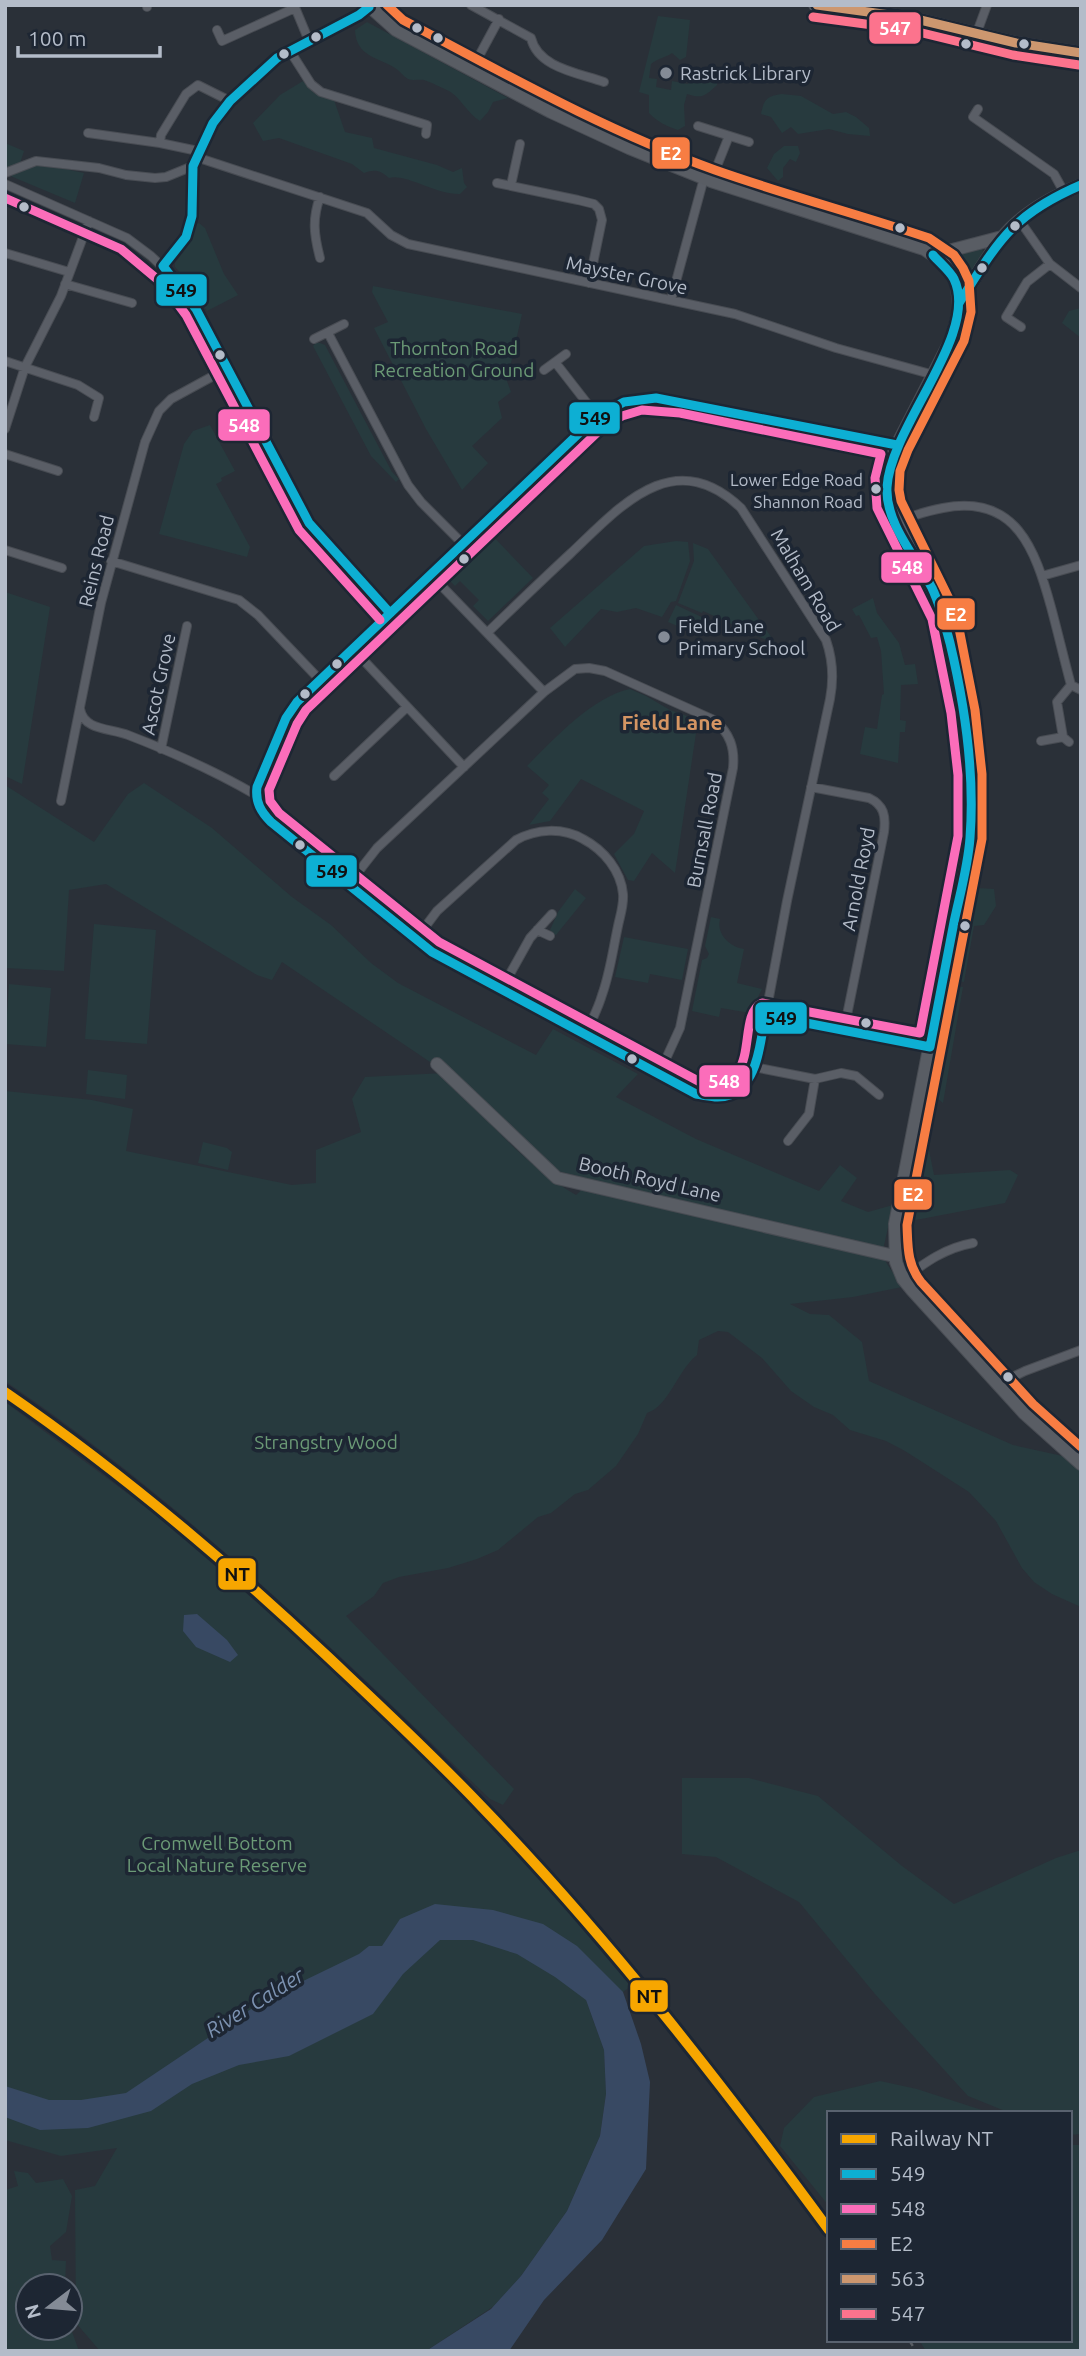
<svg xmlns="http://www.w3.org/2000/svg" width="1086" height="2356" viewBox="0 0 1086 2356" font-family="Ubuntu,sans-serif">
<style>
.green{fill:#273a3e}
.water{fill:#384963}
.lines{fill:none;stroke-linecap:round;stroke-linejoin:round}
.street-casing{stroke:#484c53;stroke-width:10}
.secondary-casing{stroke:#484c53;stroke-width:14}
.primary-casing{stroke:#484c55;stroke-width:14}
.street{stroke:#5a5e66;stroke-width:8}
.secondary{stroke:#595d64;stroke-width:12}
.primary{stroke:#5c6168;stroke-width:12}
.rail{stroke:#595d64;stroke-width:2.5;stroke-dasharray:7 7;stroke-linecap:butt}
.bus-1-casing{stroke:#1d2633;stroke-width:14}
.bus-2-casing{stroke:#1d2633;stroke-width:14}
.bus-3-casing{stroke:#1d2633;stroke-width:14}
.bus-4-casing{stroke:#1d2633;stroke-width:14}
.bus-5-casing{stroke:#1d2633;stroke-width:14}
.bus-1{stroke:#0dafd3;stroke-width:9}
.bus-2{stroke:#fb6dba;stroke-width:9}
.bus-3{stroke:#f77d43;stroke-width:9}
.bus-4{stroke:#cd976f;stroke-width:9}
.bus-5{stroke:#fc738d;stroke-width:9}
.rail-1-casing{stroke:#1d2633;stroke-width:16}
.rail-1{stroke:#f7a600;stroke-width:10}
.bus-dot{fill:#b4bcc9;stroke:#1d2633;stroke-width:2.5}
.poi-dot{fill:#848b96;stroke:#1d2633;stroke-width:2.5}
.labels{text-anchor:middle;stroke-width:7;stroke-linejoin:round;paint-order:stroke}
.bus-label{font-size:17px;fill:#b4bcc9;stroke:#1d2633;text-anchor:end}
.poi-label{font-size:19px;fill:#b4bcc9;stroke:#1d2633;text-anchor:start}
.street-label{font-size:19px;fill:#b4bcc9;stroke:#1d2633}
.park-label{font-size:19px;fill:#6b9a76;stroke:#1d2633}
.neighbourhood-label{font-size:21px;font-weight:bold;fill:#d59563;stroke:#1d2633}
.water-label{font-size:21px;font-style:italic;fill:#7c92b1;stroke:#1d2633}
.line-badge{stroke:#1d2633;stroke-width:2.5}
.badge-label{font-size:19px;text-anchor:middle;font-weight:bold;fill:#fff}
.pale-badge-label{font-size:19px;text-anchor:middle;font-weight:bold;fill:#111}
</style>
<rect width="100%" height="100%" fill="#2a3038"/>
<!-- green -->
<path class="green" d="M658 16 690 20 686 57 680 60 672 53C665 58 658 58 651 64L649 78 657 79 656 87 671 90 672 81 688 84 692 75 708 71 717 75V85C705 96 702 99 687 94L684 105 685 126 678 130C666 126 658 122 649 113V95L639 92Z
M367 22 508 98 493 102 488 112 480 121C467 113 460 97 449 91 442 88 431 82 424 80 418 79 413 81 408 79 403 76 400 71 395 68 378 57 356 57 355 30Z
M303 81 314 93 334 100 345 132 372 138 374 148 437 165 453 172 462 168 464 183 467 187 460 194C437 195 405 173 389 178 380 170 375 169 364 173L352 164 279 138 263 141 253 123 280 95Z
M782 94 801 96 833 114 846 112 856 117 869 128 870 136 848 134 829 129 798 134 791 127 782 133 771 117 761 114C764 99 767 96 782 94Z
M5 143 24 151 20 163 5 170Z
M784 146H798L800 153 796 162 790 159 783 168V177L778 181 767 168 774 154Z
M36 163 84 173 75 203 8 175Z
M199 223 205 228 224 274 238 295 207 311 185 278 175 267V263L189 244 197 224Z
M982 248 983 253 966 279 962 280 951 256Z
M373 286 522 314 507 381 511 392 498 402 502 418 472 446 488 463 462 490 426 429 374 328 388 322 372 292Z
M1081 308V338L1062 323 1069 311Z
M320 343 325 345 392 472 399 479 396 482 371 456 313 346 316 343Z
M210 425 235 471 221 478 222 481 216 484 250 547 247 557 159 534 184 444 193 431Z
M488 531 533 578 488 621 473 606 479 600 460 581 455 586 446 577V572L466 556 467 551Z
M676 541 688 542 690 561 676 601 671 602 662 617 636 608 617 612 601 609 565 647 550 628 644 546Z
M693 543 708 549 777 645 703 611 702 613 678 603 694 561Z
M5 592 50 607 22 784 5 776Z
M873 598 877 613 899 643 905 665 915 664 918 684 901 685 900 720 906 721 905 732H900L898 763 860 754 865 727 877 729 882 695 884 694 881 651 877 637 871 638 859 615 856 616 852 609Z
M676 605 708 620 701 636 668 622Z
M630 689 646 696 670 710 698 720 675 873 652 853 634 881 628 880 614 854 634 834 644 811 581 779 550 821 529 825 549 799 542 793 549 785 527 766C554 739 592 697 630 689Z
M144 783 212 828 292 897 331 925 371 963 398 983 536 1055 553 1029 638 1074 616 1097 696 1139 819 1191 840 1165 857 1178 841 1201 868 1212 893 1205 883 1250 747 1219 748 1222 757 1224 759 1227 884 1259 902 1287 853 1297 790 1304 810 1314 829 1315 862 1342 869 1381 1013 1445 1067 1457 1081 1472V1607L1052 1594 1034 1582 1022 1568 996 1521 969 1492 905 1451 886 1441 850 1430 833 1415 814 1407 791 1391 762 1358 728 1332 718 1331 699 1340 697 1355C677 1371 669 1406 647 1413L638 1434 616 1466 588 1490 575 1494 551 1513 538 1517 498 1550 477 1559 448 1568 399 1577 383 1583 374 1596 346 1616 514 1789 503 1805 490 1799C336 1652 182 1501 5 1381V1091L92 1100 133 1109 126 1151 292 1185 316 1183V1150L361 1132 352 1099 365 1077 445 1073C484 1117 525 1166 576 1195L587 1185 578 1176 558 1171 514 1132 451 1070 433 1064 282 962 272 980 257 975 106 884 69 890 64 971 5 968V785L94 842 128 794Z
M977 888 994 889 996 906 984 925 974 926 964 982 957 981 956 986 963 987 943 1103 937 1098 932 1086 969 891Z
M575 889 586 898 556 935 552 934 550 930 558 912Z
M711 917 720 919C716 934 730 947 744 949L737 983 762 989 755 1003 748 1007 750 1013 721 1008 719 1017 692 1011 702 960 707 958 709 954 705 946Z
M94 924 156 930 147 1044 85 1039Z
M624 937 688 949 682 980 650 974 648 983 615 977Z
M9 984 51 988 46 1047 5 1044Z
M88 1070 127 1075 125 1099 86 1094Z
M931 1124 929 1150 934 1175 1010 1170 1018 1175 1005 1203 900 1223 910 1185 917 1136 923 1125Z
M203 1142 227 1148 232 1152 228 1170 198 1163Z
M5 1402 155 1514 258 1603 404 1736 536 1874 631 1986 623 1992 586 2000 604 2050 606 2094 600 2136 567 2211 521 2276 494 2306 426 2351H100L76 2323 75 2190 95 2186 117 2148 61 2156 5 2140Z
M682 1778H749L818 1796 902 1866 954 1904 1056 1858 1081 1850V2134L1070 2135V2113H1010L968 2096 875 1994 799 1902 716 1857 682 1854Z
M880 2081 917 2089 991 2113H829V2206L780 2146 784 2128 814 2097Z
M1070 2145H1081V2351H926L919 2340H1070Z
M14 2171 28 2173 36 2183 63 2179 72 2196 66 2232 50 2246 52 2260 66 2261 65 2286H28V2328H70V2326L79 2351H5V2190L18 2186Z"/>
<!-- water -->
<path class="water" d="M197 1614 227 1640 238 1655 230 1662 196 1647 183 1631 184 1615Z
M435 1904 493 1910 543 1924 577 1946 623 1992 641 2044 650 2082 646 2169 602 2240 544 2300 509 2351H426L491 2309 521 2276 567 2211 600 2136 606 2094 604 2050 586 2000 555 1977 517 1954 473 1940H440L403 1974 373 2014 289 2056 239 2065 192 2084 151 2111 88 2128 40 2130 5 2117V2086L49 2100H81L126 2093 266 1999 359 1954 369 1946H382L400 1919Z"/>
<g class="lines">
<defs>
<path id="street" d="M294 5 309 41
M471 5 531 38C538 68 579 73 604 82
M147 7V5
M217 30 222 41 295 8
M976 35 987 5
M290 51 311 84 321 92 427 125 426 134
M472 69 499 19
M978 109 973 117 1054 174 1064 192
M698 126 749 142
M88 133 160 143 198 151
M160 143 161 135 186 94 198 85 230 101
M196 157 367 213 391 235 408 244 735 314 836 348 934 375
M5 173 36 161 99 168 126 175 155 178 166 177 193 166
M711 181 729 136
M497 183 578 200 594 204 599 209 602 220 589 283
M5 184 127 238 151 256 172 276 196 309 309 523 389 612
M511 185 520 144
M320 197C312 219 314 235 320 258
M1020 221 1050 264 1081 288
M5 253 69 272
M163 266 186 237 192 216 193 166 213 123 230 101 277 58 359 15 369 7
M65 284 132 303
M671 300 704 178
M1021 327 1006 317 1027 282 1050 264
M328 333 408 485 421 502 462 543
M314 339 344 324
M5 361 78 385 99 398 94 417
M555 362 597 416
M544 370 566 354
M5 429 25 367 61 296 89 221
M5 454 58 471
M898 523C911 515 928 511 943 508 1016 494 1035 549 1051 607 1058 633 1064 659 1071 685
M5 550 62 568
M111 561 239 600 258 615 319 679
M430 574 544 692
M1042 576 1081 565
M352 648 464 767
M1071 685 1081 690
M80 709C84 731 111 728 128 735 172 752 215 771 256 795L260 810 271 822 416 939 448 961 696 1094C730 1105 749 1087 758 1056L787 901 830 699C834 678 833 660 826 640L741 508C673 443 619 508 570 554 542 580 515 606 488 632
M1063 737 1057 702 1071 685
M1041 741 1063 737 1069 742
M161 749 187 626
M334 776 407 707
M811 787 869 798C884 805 886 816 884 832L844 1030
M256 795 280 731 297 702 597 416 624 402 656 398 897 445
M61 801 101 603 145 442 159 411 171 399 226 369
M348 885 377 848 544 692 575 669 589 668 605 671 714 720C730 733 735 748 733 768L680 1028 659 1074
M537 930 550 936
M416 939 437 911 516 840C536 829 562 827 583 839 604 850 621 871 623 894 624 905 620 916 618 926 613 949 610 973 602 995 598 1009 591 1022 585 1035
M501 990 530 938 552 914
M765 1015 930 1047
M754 1067 815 1079 841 1073 856 1076 879 1095
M788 1141 809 1114 815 1079
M903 1279C926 1262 945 1248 973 1243
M998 1384 1025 1371 1081 1350"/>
<path id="secondary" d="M368 5 396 30 551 112 629 148 711 181 924 249 946 264 952 274 957 283 959 310 953 336 897 445 888 468 887 491 889 505 944 615 963 711 970 774V837L895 1224 896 1262 903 1279 912 1290 1024 1413 1081 1464
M933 255 1002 237
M959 303C973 282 985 259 1001 239 1020 215 1052 197 1081 185
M437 1064 557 1178 894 1256"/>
<path id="primary" d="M815 5 912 18 1016 43 1081 53"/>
</defs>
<!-- street casing -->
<use href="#street" class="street-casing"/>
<!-- secondary casing -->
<use href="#secondary" class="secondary-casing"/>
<!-- primary casing -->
<use href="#primary" class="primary-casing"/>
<!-- street -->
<use href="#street" class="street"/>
<!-- secondary -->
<use href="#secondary" class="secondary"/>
<!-- primary -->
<use href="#primary" class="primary"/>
<!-- rail -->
<path class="rail" d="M5 1386C115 1459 216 1547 313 1636 380 1699 449 1763 512 1831 626 1954 730 2086 829 2222
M909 2340 916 2351"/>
<defs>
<path id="bus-1" d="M368 5 369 7 359 15 277 58 230 101 213 123 193 166 192 216 186 237 163 266 196 309 309 523 389 612
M959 303C998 242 1011 215 1081 185
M897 445 656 398 624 402 597 416 297 702 286 718 257 787C255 802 261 812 271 822L432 952 696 1094C707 1096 719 1099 730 1095 758 1084 761 1040 765 1015L930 1047C938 1005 946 963 954 922 960 894 968 866 970 838 975 773 965 706 950 643 945 624 940 605 932 588 916 557 885 523 887 487 891 425 980 334 954 279 950 271 939 262 933 255"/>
<path id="bus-2" d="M5 198 121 249 163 284 186 315 299 530 380 620
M642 410 680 413 881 454 875 478 877 508 932 619 951 713 958 775V836L920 1033 762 1003C734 1016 766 1094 700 1082L439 942 279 813 270 801 269 790 297 724 306 710 604 426 622 416Z"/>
<path id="bus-3" d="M387 5 403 20C505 74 606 131 715 170 786 195 858 214 929 238L954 255 963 268 969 281 971 312 964 341 908 450 900 471 899 490 901 501 956 613 975 710 982 774V839L907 1225C908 1247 907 1264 921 1282L1033 1404 1081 1447"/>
<path id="bus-4" d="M817 5 912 18 1016 43 1081 53"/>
<path id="bus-5" d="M813 17 910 30 1013 55 1079 65"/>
</defs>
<!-- bus-1 casing -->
<use href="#bus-1" class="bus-1-casing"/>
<!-- bus-2 casing -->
<use href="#bus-2" class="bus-2-casing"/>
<!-- bus-3 casing -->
<use href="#bus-3" class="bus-3-casing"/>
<!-- bus-4 casing -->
<use href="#bus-4" class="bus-4-casing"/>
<!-- bus-5 casing -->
<use href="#bus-5" class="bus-5-casing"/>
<!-- bus-1 -->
<use href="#bus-1" class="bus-1"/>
<!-- bus-2 -->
<use href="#bus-2" class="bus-2"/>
<!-- bus-3 -->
<use href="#bus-3" class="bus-3"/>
<!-- bus-4 -->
<use href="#bus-4" class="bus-4"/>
<!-- bus-5 -->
<use href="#bus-5" class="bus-5"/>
<defs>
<path id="rail-1" d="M5 1392C120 1471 225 1560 326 1655 379 1705 433 1755 483 1808 609 1939 721 2083 829 2230"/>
</defs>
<!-- rail-1 casing -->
<use href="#rail-1" class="rail-1-casing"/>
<!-- rail-1 -->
<use href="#rail-1" class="rail-1"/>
</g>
<!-- markers -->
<g class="bus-dot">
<circle cx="417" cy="28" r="6"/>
<circle cx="316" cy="37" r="6"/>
<circle cx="438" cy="38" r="6"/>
<circle cx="966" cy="44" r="6"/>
<circle cx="1024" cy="44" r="6"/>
<circle cx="284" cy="54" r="6"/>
<circle cx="24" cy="207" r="6"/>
<circle cx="1015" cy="226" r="6"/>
<circle cx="900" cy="228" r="6"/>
<circle cx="982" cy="268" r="6"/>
<circle cx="220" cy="355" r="6"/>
<circle cx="876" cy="489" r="6"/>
<circle cx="464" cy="559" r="6"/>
<circle cx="337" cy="664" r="6"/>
<circle cx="305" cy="694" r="6"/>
<circle cx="300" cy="845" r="6"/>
<circle cx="965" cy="926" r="6"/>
<circle cx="866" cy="1023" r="6"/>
<circle cx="632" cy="1059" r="6"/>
<circle cx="1008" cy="1377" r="6"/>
</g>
<g class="poi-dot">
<circle cx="666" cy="73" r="7"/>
<circle cx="664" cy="637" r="7"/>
</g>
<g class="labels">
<!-- bus labels -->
<g class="bus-label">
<text x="863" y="486">Lower Edge Road<tspan x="863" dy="22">Shannon Road</tspan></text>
</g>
<!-- poi labels -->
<g class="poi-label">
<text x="680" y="80">Rastrick Library</text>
<text x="678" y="633">Field Lane<tspan x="678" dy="22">Primary School</tspan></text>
</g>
<!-- street labels -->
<g class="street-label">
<text transform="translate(627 275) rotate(12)" y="7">Mayster Grove</text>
<text transform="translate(96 561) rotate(-76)" y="7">Reins Road</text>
<text transform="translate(806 580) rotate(59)" y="7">Malham Road</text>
<text transform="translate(158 684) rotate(-78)" y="7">Ascot Grove</text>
<text transform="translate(704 830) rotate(-79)" y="7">Burnsall Road</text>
<text transform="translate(858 879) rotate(-79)" y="7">Arnold Royd</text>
<text transform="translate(650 1179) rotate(13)" y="7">Booth Royd Lane</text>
</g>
<!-- park labels -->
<g class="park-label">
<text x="454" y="355">Thornton Road<tspan x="454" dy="22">Recreation Ground</tspan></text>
<text x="326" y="1449">Strangstry Wood</text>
<text x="217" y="1850">Cromwell Bottom<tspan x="217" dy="22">Local Nature Reserve</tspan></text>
</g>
<!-- neighbourhood labels -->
<g class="neighbourhood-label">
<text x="672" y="730">Field Lane</text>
</g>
<!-- water labels -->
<g class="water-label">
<text transform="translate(255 2003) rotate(-32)" y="7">River Calder</text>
</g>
</g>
<g class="line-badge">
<rect x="868" y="11" width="54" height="34" rx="7" fill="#fc738d"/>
<rect x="651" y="136" width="40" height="34" rx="7" fill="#f77d43"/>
<rect x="155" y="273" width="53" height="34" rx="7" fill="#0dafd3"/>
<rect x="568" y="401" width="53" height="34" rx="7" fill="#0dafd3"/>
<rect x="217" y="408" width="54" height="34" rx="7" fill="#fb6dba"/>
<rect x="880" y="551" width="53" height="33" rx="7" fill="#fb6dba"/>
<rect x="936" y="597" width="40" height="34" rx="7" fill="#f77d43"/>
<rect x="305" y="854" width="53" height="34" rx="7" fill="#0dafd3"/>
<rect x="754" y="1001" width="54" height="34" rx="7" fill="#0dafd3"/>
<rect x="698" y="1064" width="53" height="34" rx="7" fill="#fb6dba"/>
<rect x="893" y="1178" width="40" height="33" rx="7" fill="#f77d43"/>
<rect x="217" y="1557" width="40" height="34" rx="7" fill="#f7a600"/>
<rect x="629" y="1979" width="40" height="34" rx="7" fill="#f7a600"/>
</g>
<g class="badge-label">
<text x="895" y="35">547</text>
<text x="671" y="160">E2</text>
<text x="244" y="432">548</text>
<text x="907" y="574">548</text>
<text x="956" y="621">E2</text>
<text x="724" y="1088">548</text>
<text x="913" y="1201">E2</text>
</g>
<g class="pale-badge-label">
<text x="181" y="297">549</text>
<text x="595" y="425">549</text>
<text x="332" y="878">549</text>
<text x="781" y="1025">549</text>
<text x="237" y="1581">NT</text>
<text x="649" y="2003">NT</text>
</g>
<!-- border -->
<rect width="1086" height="2356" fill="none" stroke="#b4bcc9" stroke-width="14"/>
<!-- legend -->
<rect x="827" y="2111" width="245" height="231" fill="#1d2633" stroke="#59626f" stroke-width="2"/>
<rect x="841" y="2134" width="35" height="10" fill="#f7a600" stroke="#59626f" stroke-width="2"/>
<text x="890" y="2146" font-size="21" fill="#b4bcc9">Railway NT</text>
<rect x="841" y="2169" width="35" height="10" fill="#0dafd3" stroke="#59626f" stroke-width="2"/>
<text x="890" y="2181" font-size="21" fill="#b4bcc9">549</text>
<rect x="841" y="2204" width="35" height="10" fill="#fb6dba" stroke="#59626f" stroke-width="2"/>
<text x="890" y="2216" font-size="21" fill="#b4bcc9">548</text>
<rect x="841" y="2239" width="35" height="10" fill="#f77d43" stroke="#59626f" stroke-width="2"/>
<text x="890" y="2251" font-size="21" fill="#b4bcc9">E2</text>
<rect x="841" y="2274" width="35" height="10" fill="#cd976f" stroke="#59626f" stroke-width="2"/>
<text x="890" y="2286" font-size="21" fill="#b4bcc9">563</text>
<rect x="841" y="2309" width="35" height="10" fill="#fc738d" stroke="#59626f" stroke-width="2"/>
<text x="890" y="2321" font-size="21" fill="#b4bcc9">547</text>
<!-- north arrow -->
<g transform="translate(49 2307) rotate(254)"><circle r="33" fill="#1d2633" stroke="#59626f" stroke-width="2"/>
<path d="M0-5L12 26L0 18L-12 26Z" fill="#848b96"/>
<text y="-10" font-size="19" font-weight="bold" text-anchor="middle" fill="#b4bcc9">N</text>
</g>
<!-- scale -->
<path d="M18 46v10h142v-10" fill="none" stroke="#b4bcc9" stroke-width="3.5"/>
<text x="28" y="46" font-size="21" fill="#b4bcc9" stroke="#1d2633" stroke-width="5" paint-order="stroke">100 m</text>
</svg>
